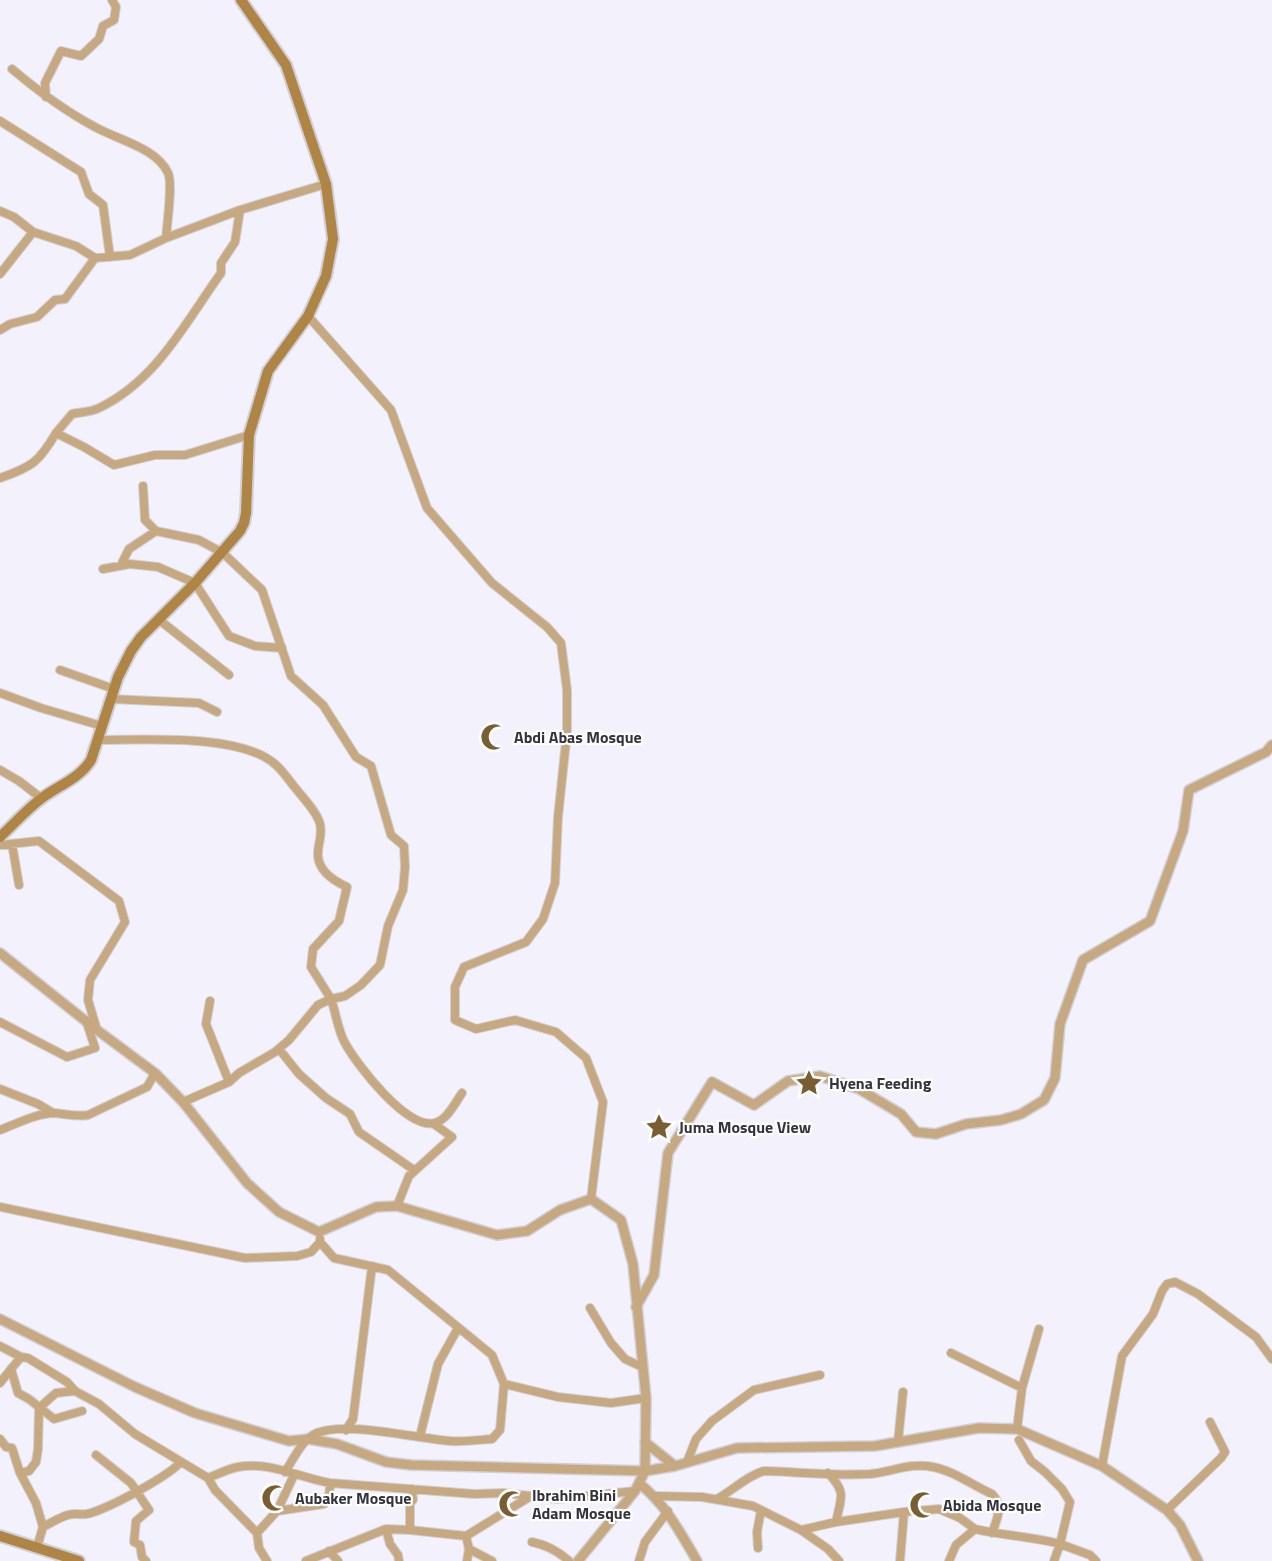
<svg xmlns="http://www.w3.org/2000/svg" width="1272" height="1561" viewBox="0 0 1272 1561" font-family="'Titillium Web',sans-serif">
<style>
.lines{fill:none;stroke-linecap:round;stroke-linejoin:round}
.minor-casing{stroke:#d1d0da;stroke-width:10}
.tertiary-casing{stroke:#d1d0da;stroke-width:12}
.secondary-casing{stroke:#d1d0da;stroke-width:14}
.minor{stroke:#c6a980;stroke-width:8}
.tertiary{stroke:#c6a980;stroke-width:9}
.secondary{stroke:#ae8544;stroke-width:10}
.labels{text-anchor:middle;stroke-width:4.5;stroke-linejoin:round;paint-order:stroke}
.poi-label{font-size:16px;font-weight:bold;fill:#34333d;stroke:#fff;text-anchor:start}
</style>
<rect width="100%" height="100%" fill="#f3f2fc"/>
<g class="lines">
<defs>
<path id="minor" d="M12 69C38 91 65 111 95 127 118 140 157 148 168 173 173 183 167 224 166 238
M46 97 45 83 61 51 81 56 99 39 103 26 114 20 116 7 112 0
M0 121 81 172 89 194 103 205 110 257
M0 211 14 217 33 232 76 246 95 258 130 255 166 238 240 210 326 184
M0 274 33 232
M308 316 391 410 427 508 492 583 547 627 561 643 567 690V732L558 817 555 883 543 919 526 942 464 967 455 987V1020L476 1029 515 1020 556 1032 586 1058 603 1102 591 1199
M0 330 10 324 37 317 55 300 65 299 95 258
M56 433 72 414C81 412 91 412 99 408 157 380 185 323 221 273V263L235 242 240 210
M0 478C32 467 39 462 56 433L84 447 114 465 155 455H185L249 435
M143 486 145 520 156 531
M103 569 130 564 158 567 195 583 229 636 255 646 282 648
M158 619 229 675
M60 670 114 689
M0 693 41 708 102 726
M111 699 199 703 217 712
M97 740C143 740 242 733 276 765 284 772 290 782 297 790 304 799 317 812 320 824 323 837 317 845 318 856 319 872 334 881 347 887L339 921 313 949 311 967 331 999 345 996 361 985 380 965 388 926 403 890 405 867 404 846 391 835 371 766 356 757 323 705 291 676 262 590 223 553 199 540 156 531 129 549 121 565
M0 770 19 781 41 798
M12 844 19 885
M0 845 39 841 119 901 125 922 90 980 88 1000 97 1030
M210 1001 206 1024 229 1082
M0 1022 67 1057 95 1048 86 1020
M279 1049 299 1074 326 1098 350 1114 359 1132 414 1170
M0 1089 38 1104 53 1113
M183 1102 229 1082 239 1073 275 1052 289 1040 318 1005 331 999C336 1013 338 1031 345 1043 357 1065 407 1130 435 1123 447 1120 455 1103 462 1093
M0 1130C16 1124 37 1113 55 1113 66 1114 76 1117 88 1115L147 1087 155 1073
M397 1206 409 1176 452 1137 434 1124
M0 1207 245 1258 297 1256 311 1252 320 1242V1239
M590 1308 611 1343 625 1359 642 1367
M0 1346 21 1357 28 1358 67 1382 75 1391 99 1404 135 1434 208 1478C218 1474 228 1469 238 1467 269 1461 301 1478 330 1483L475 1494 503 1493 558 1499 635 1491
M951 1353 1022 1388
M21 1357 11 1369 18 1393 29 1399 54 1419 82 1411
M0 1383 11 1369
M504 1384 558 1397 611 1403 646 1398
M1017 1429 1022 1388 1039 1329
M346 1430 353 1419 372 1266
M420 1436 438 1364 458 1328
M0 1439 6 1447 12 1448 20 1473 36 1503 43 1527 37 1547
M1019 1440 1031 1461 1045 1472 1062 1489 1070 1502 1060 1544 1090 1555 1096 1561
M898 1442 903 1392
M96 1455 131 1483 149 1510 136 1521 134 1542 140 1545 142 1557 146 1561
M687 1462 696 1439 712 1421 754 1390 820 1375
M1102 1466 1122 1356 1153 1314 1162 1291 1167 1284 1175 1282 1198 1294 1256 1337 1272 1359
M285 1472C293 1460 301 1442 313 1435 341 1419 418 1439 450 1441 464 1442 478 1440 492 1439L500 1430 504 1384 492 1355 388 1270 334 1258 320 1242
M20 1473 29 1471 36 1462 38 1449 39 1408 56 1393 75 1391
M828 1473C847 1493 841 1497 836 1522
M208 1478 215 1490 257 1533 259 1548 267 1561
M655 1496 702 1497 753 1506 801 1530 828 1549 839 1561
M717 1499C732 1491 748 1475 764 1471 799 1472 835 1476 870 1474 892 1472 911 1462 933 1467 954 1471 972 1485 992 1494 1004 1506 997 1519 992 1533
M1167 1510 1221 1458 1225 1452 1210 1422
M277 1511 294 1475
M43 1527C51 1523 60 1517 68 1515 74 1513 81 1515 87 1514 108 1509 165 1478 180 1463
M386 1529 390 1544 398 1555 399 1561
M410 1530V1503L413 1500 412 1489
M801 1530 836 1522 904 1512 939 1509 960 1518 975 1529
M257 1533 277 1511 324 1504 329 1499 330 1483
M466 1536 469 1549 467 1561
M532 1542C547 1545 558 1551 569 1561
M758 1548 757 1532 761 1510
M469 1549 492 1561
M329 1551 338 1561
M306 1561 386 1529 410 1530 466 1536 531 1496
M639 1561 645 1542 668 1511
M900 1561 904 1512
M949 1561 956 1545 975 1529C1003 1536 1032 1536 1060 1544L1054 1561"/>
<path id="tertiary" d="M0 953 97 1030 155 1073 183 1102 247 1183 279 1212 319 1232 376 1207 397 1206 497 1235 527 1231 560 1210 591 1199 621 1220 633 1264 646 1398 645 1471 635 1491 578 1561
M636 1307 654 1275 668 1153 712 1082 754 1105 788 1081 820 1076 859 1089 901 1114 916 1132 936 1134 966 1124 1001 1120 1021 1114 1044 1100 1055 1078 1060 1024 1083 960 1150 921 1183 831 1189 790 1266 752 1272 745
M0 1319 135 1387 195 1413 289 1441 308 1439 337 1444 386 1462 411 1465 645 1471 675 1466
M645 1442 675 1466 737 1448 875 1446 979 1428 1017 1429 1102 1466 1167 1510 1180 1525 1198 1561
M640 1484C666 1505 680 1532 697 1561"/>
<path id="secondary" d="M0 837C14 824 27 809 42 798 59 785 79 779 91 760L118 677 131 651 141 637 195 583 240 531 244 523 246 513 249 435 268 371 308 316 326 276 333 239 326 184 286 65 241 0
M0 1536 79 1561"/>
</defs>
<!-- minor casing -->
<use href="#minor" class="minor-casing"/>
<!-- tertiary casing -->
<use href="#tertiary" class="tertiary-casing"/>
<!-- secondary casing -->
<use href="#secondary" class="secondary-casing"/>
<!-- minor -->
<use href="#minor" class="minor"/>
<!-- tertiary -->
<use href="#tertiary" class="tertiary"/>
<!-- secondary -->
<use href="#secondary" class="secondary"/>
</g>
<!-- icons -->
<defs>
<symbol id="mosque-bare" viewBox="-9 -9 18 18"><path d="M3.5-4.9A6 6 0 1 0 3.5 4.9A5 5 0 1 1 3.5-4.9Z" fill="#7a5d31" stroke="#fff" stroke-width="2.5" paint-order="stroke"/></symbol>
<symbol id="sight-bare" viewBox="-9 -9 18 18"><path d="M0-6L1.8-2.2L6-1.7L2.9 1.2L3.7 5.4L0 3.3L-3.7 5.4L-2.9 1.2L-6-1.7L-1.8-2.2Z" fill="#7a5d31" stroke="#fff" stroke-width="2.5" paint-order="stroke"/></symbol>
</defs>
<g fill-rule="evenodd">
<use href="#mosque-bare" x="475" y="718" width="38" height="38"/>
<use href="#sight-bare" x="790" y="1064" width="38" height="38"/>
<use href="#sight-bare" x="640" y="1108" width="38" height="38"/>
<use href="#mosque-bare" x="256" y="1479" width="38" height="38"/>
<use href="#mosque-bare" x="493" y="1485" width="38" height="38"/>
<use href="#mosque-bare" x="904" y="1486" width="38" height="38"/>
</g>
<g class="labels">
<!-- poi labels -->
<g class="poi-label">
<text x="514" y="743">Abdi Abas Mosque</text>
<text x="829" y="1089">Hyena Feeding</text>
<text x="679" y="1133">Juma Mosque View</text>
<text x="532" y="1501">Ibrahim Bini<tspan x="532" dy="18">Adam Mosque</tspan></text>
<text x="295" y="1504">Aubaker Mosque</text>
<text x="943" y="1511">Abida Mosque</text>
</g>
</g>
</svg>
